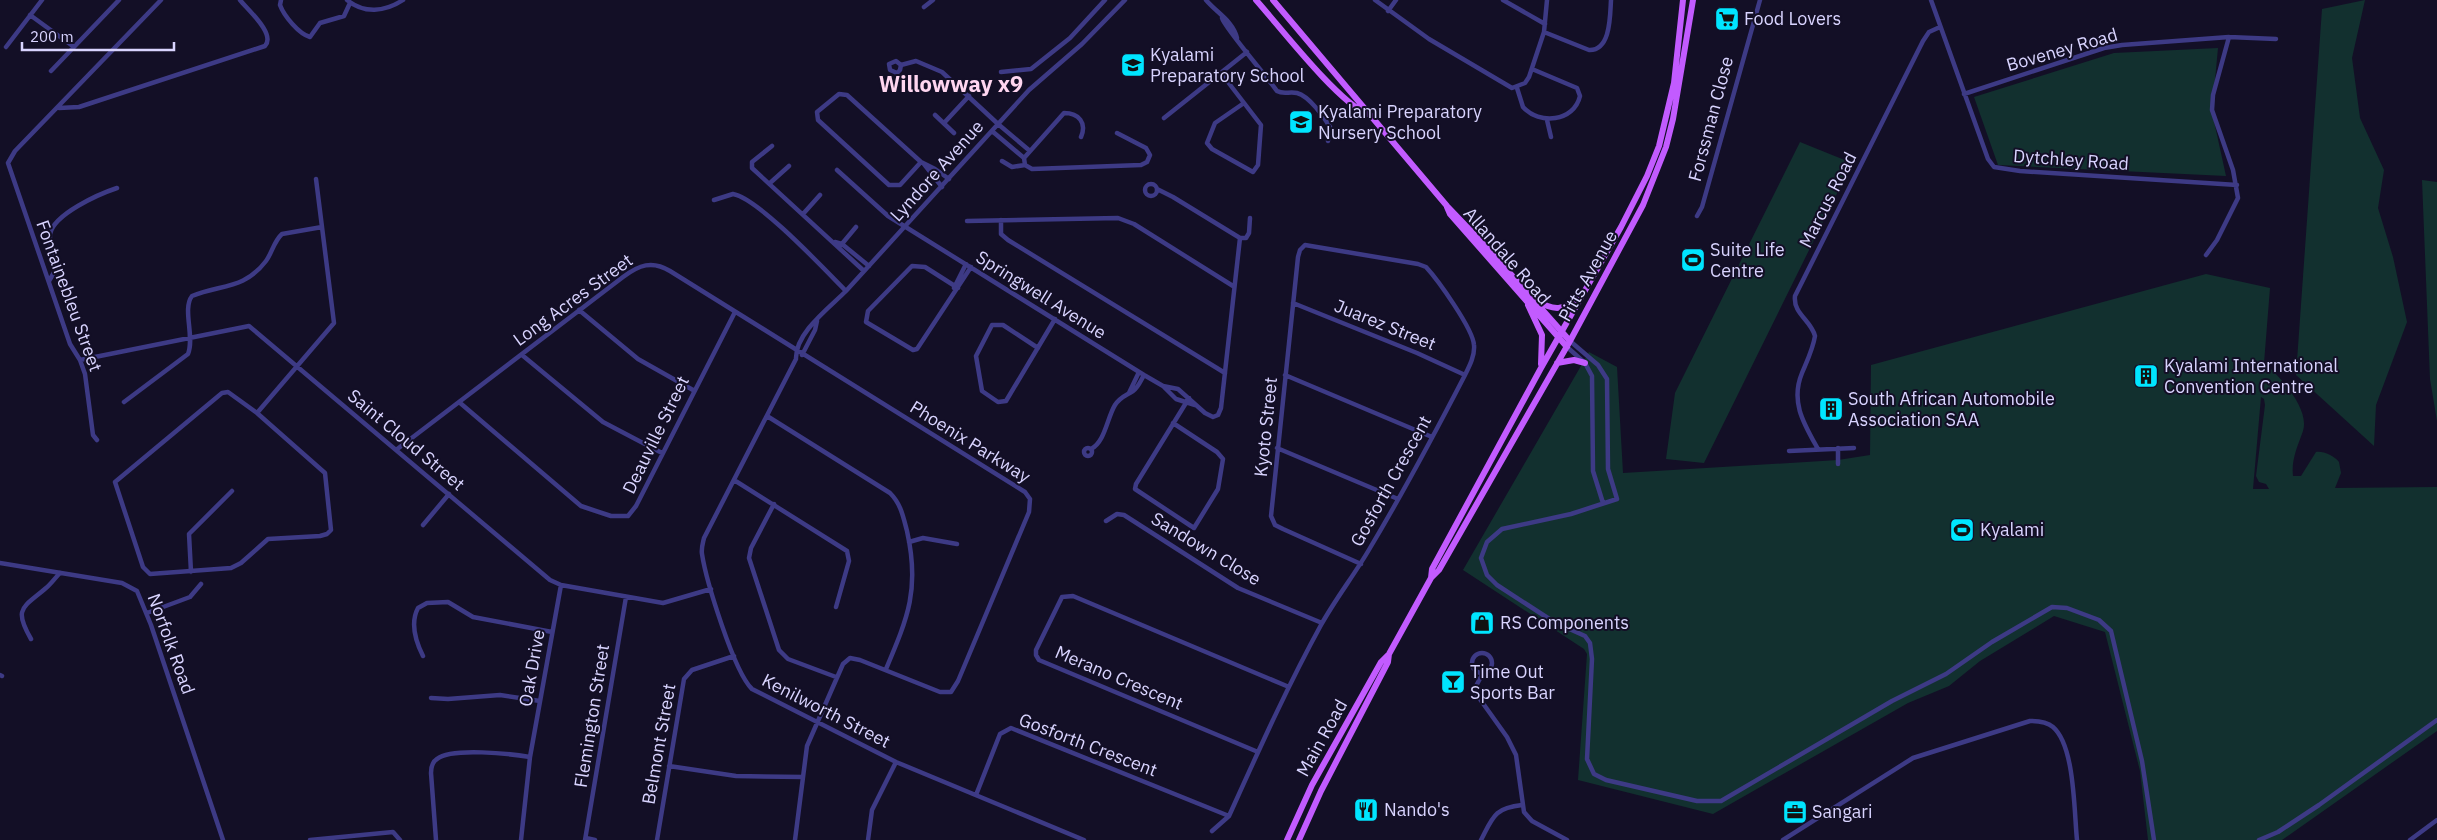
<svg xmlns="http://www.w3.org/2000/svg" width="2437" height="840" viewBox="0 0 2437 840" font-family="'IBM Plex Sans',sans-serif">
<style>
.green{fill:#12302f;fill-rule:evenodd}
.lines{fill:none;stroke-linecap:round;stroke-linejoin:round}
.street{stroke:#3d3a85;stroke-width:4.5}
.primary{stroke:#c25bff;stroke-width:6}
.labels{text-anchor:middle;stroke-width:4;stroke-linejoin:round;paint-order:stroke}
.poi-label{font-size:18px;fill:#d9d4ff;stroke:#130f26;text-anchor:start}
.street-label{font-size:18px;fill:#d9d4ff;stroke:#130f26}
.district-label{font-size:22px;font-weight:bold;fill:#ffd6f0;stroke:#130f26}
</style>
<rect width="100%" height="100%" fill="#130f26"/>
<!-- green -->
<path class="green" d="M2365 0 2352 58 2360 118 2384 170 2378 208 2393 257 2407 322 2376 405 2374 446 2296 375 2322 9Z
M2218 48 2212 112 2226 176 1998 165 1974 97 2114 53Z
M1800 142 1852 163 1704 463 1666 459 1675 393Z
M2422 180 2437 182V421L2430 379Z
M2206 274 2270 288 2264 363C2280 376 2310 409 2303 431 2298 445 2291 460 2293 476H2301L2316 452C2324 451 2334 456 2339 462L2341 473 2335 488 2437 487V731L2282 840H2148L2140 771 2105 632 2054 616 1980 661 1949 686 1908 703 1713 814 1578 780 1587 654 1584 649 1463 570 1589 352 1617 367 1623 473 1838 460 1870 455 1871 365ZM2261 397 2264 399 2265 405 2256 476 2259 482 2266 484 2269 489H2253Z"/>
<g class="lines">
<!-- street -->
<path class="street" d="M281 0 280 5C284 16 299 34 310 37L320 23 344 16 350 3
M347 0C364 14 385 12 403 0
M1206 0C1217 13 1233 21 1237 38
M1375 0 1429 39 1512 88 1525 83 1529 77 1544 32 1547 0
M1503 0 1545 24
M1931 0 1988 159 1994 167 2020 171 2237 185
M924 7 933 0
M1388 11 1396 0
M30 15 74 47
M1222 18C1224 27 1268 78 1277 91 1284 95 1289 91 1297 93 1309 96 1324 117 1330 127L1328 141
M1544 32 1589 50C1611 51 1610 15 1611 0
M6 47 42 0
M901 65 900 70 897 73 890 70 889 64 896 61 901 65 916 61 942 72 998 124 1030 151
M51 71 119 0
M1001 72 1031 69 1070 38 1105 0
M1221 73 1261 125 1258 165 1253 172 1212 149 1207 143 1215 123 1244 103
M1517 88 1523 107C1539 125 1574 122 1580 96L1577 88 1532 69
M1964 94 2104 48 2122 45 2229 37
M59 108 79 107 265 46C276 34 248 10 240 0
M935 115 954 133
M1164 118 1247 52
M1547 120 1551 137
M944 123 969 96
M992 131 1024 158
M1081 137C1087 123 1079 113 1064 113L1024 158 1025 165 1032 169 1141 165 1147 162 1150 155 1146 148 1117 133
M772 146 752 162V168L864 271
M1002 161 1012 167 1025 165
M921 162 900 185H889L818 120 817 112 839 94 847 95 921 162 935 169 949 179
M924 164 942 187
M837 170 888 216 1144 375 1163 386 1178 389 1205 413 1213 417 1218 415 1221 408 1240 238
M770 183 789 166
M1145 190a6 6 0 1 1 12 0a6 6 0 1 1-12 0Z
M1157 189 1173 197 1240 238H1246L1249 233 1250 218
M714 200 733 194C758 198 825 270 846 291
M803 214 820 195
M1697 216 1702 207 1760 0
M1001 220V234L1008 240 1225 373
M967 221 1118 218 1134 224 1233 286
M835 242 842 244 869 266
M841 245 856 227
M2206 255 2217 240 2238 198 2233 170 2212 110 2213 95 2229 37 2276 39
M49 281 56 269C54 258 49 246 50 234 54 214 99 194 117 188
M954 288 966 264
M958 288 925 267 912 266 868 311 866 322 913 350 917 349 971 267
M1293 303 1417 353 1465 375
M579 310 638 359 693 390
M1570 341 1598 365 1607 379 1608 469 1617 499 1571 514 1502 529 1487 542 1481 558 1487 575 1497 585 1554 622 1585 636 1590 643 1592 659 1587 759 1594 774 1606 780 1697 801H1721L1892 701 1946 674 1992 642 2052 607 2067 608 2099 620 2111 631 2142 761 2154 840
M1567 347 1585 363 1592 376 1593 471 1603 503
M1038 348 1003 325H992L976 356 982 391 998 402 1006 401 1055 319
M522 355 603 422 662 453
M802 355 815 330 817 321
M80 360 249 326 550 580 561 585 663 603 711 589
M1285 375 1432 437
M1163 386 1176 399 1195 405
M228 392 257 413 325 473 331 530 327 534 320 536 268 539 241 563 231 568 150 574 143 567 115 482 222 393Z
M1129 393 1139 372
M124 402 188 354C195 337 182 309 192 296 221 284 244 290 266 261 272 253 274 241 282 234L322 227
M459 402 581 506 611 516H628L636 506 735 312
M257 413 334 323 316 179
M767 416 890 493C901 504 903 516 907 531 920 589 908 617 886 669
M1173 423 1217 452 1223 459 1218 489 1194 528 1135 489 1136 484 1189 398
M97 440 93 435 85 374 80 360 70 344 8 163 15 151 161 0
M1277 448 1398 499
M1084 452a4 4 0 1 1 8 0a4 4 0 1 1-8 0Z
M1091 449C1105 442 1107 418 1115 405 1120 397 1125 396 1133 391 1138 388 1141 380 1144 375
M1818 449C1804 424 1790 402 1802 373 1807 361 1813 349 1815 336 1811 320 1793 314 1795 296L1923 41 1929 32 1940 27
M396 450 623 277C639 265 652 260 670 271L1025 492 1030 499 1029 512 958 681 951 692H940L860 660 850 658 843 664 807 746 795 840
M1789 451 1854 448
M1838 464V448
M734 480 847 551 849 561 836 607
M774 504 751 548 749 558 779 650 788 659 836 677
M1106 521 1117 514 1124 515 1238 588 1322 623
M423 525 449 494
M909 542 923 538 957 544
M0 563 122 583 137 591 151 625 223 840
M191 572 189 534 232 491
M147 613 190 597 201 584
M31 639C13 608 23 608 46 588 51 584 55 578 60 573
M1472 663a10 10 0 1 1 20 0a10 10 0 1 1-20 0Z
M423 656C416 642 410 623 418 608L427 603 448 602 473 617 552 632
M1483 673 1476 686 1477 695 1507 737 1516 755 1524 812 1532 821 1567 840
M0 675 2 676
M431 698 448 699 500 695 540 701
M1258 752 1039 660 1036 655V650L1062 597 1073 596 1289 687
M669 766 736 776 803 777
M976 795 1000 734 1011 728 1229 816
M1212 831 1229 816C1258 752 1287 687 1321 625 1336 598 1355 574 1370 548 1404 491 1435 433 1465 375 1470 365 1475 355 1474 345 1473 329 1438 280 1426 267L1418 264 1305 245 1300 250 1298 257 1271 516 1275 525 1283 529 1361 564
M586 838 595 840
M310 840 393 832 400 840
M436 840 431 773C431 767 432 762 437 759 452 747 511 754 530 757
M521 840 530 757 561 585
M585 840 626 597
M657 840 684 679 692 670 734 656
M868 840 872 810 896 762
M1084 840 896 762 752 689C734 672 706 580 702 554 701 548 703 543 704 538L796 359C795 333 829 308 846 291L1029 90 1082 44 1125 0
M1481 840C1493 817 1494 808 1522 805
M1783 840 1913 758 2030 721C2038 721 2047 722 2053 727 2075 746 2074 812 2077 840
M2259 840 2278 832 2319 805 2437 720
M2410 840 2437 820"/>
<!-- primary -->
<path class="primary" d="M1256 0C1281 28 1336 100 1367 114
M1273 0 1447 206 1492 253 1570 341
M1447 207 1450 214 1567 347
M1536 300C1553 311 1564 311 1579 297
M1528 305 1542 335 1541 364
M1557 363 1574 360 1585 363
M1431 578 1432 569 1541 368 1621 227 1647 176 1659 146 1674 83 1683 0
M1287 840 1312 785 1381 662 1389 654 1431 578 1439 570 1570 341 1643 205 1666 147 1673 119 1693 0
M1299 840 1321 791 1388 662 1389 654"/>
</g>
<!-- icons -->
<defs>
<symbol id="supermarket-square" viewBox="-11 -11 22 22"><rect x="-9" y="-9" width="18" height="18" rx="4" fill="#00e5ff" stroke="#130f26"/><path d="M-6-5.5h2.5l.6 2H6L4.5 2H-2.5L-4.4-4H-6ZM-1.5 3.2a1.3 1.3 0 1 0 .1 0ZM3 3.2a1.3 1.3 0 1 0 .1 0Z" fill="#111"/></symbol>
<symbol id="school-square" viewBox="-11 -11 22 22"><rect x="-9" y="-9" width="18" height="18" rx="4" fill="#00e5ff" stroke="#130f26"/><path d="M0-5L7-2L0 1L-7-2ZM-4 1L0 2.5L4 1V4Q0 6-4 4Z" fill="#111"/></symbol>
<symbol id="stadium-square" viewBox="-11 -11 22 22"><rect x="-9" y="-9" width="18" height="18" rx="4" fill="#00e5ff" stroke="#130f26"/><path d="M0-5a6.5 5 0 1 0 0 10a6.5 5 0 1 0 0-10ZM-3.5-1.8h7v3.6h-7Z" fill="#111"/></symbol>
<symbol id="building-square" viewBox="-11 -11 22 22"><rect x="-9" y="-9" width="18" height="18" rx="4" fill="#00e5ff" stroke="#130f26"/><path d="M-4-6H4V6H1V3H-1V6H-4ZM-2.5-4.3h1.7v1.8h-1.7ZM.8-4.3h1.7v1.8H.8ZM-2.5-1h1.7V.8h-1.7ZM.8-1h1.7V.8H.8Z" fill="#111"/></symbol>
<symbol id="shop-square" viewBox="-11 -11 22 22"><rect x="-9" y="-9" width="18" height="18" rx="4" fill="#00e5ff" stroke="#130f26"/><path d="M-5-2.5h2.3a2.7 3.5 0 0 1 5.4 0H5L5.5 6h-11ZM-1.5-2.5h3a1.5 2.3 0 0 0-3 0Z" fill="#111"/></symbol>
<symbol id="bar-square" viewBox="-11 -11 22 22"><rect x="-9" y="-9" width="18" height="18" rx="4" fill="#00e5ff" stroke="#130f26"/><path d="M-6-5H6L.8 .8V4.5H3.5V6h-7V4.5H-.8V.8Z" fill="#111"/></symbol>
<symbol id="restaurant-square" viewBox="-11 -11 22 22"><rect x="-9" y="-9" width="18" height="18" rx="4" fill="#00e5ff" stroke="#130f26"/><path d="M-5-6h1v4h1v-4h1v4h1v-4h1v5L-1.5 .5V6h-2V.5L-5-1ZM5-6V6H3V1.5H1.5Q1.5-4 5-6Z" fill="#111"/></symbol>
<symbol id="office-square" viewBox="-11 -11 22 22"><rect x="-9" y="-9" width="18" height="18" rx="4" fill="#00e5ff" stroke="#130f26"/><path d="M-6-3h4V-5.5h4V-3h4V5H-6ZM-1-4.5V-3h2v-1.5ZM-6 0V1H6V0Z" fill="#111"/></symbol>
</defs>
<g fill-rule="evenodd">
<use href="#supermarket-square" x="1713" y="5" width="28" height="28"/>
<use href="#school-square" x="1119" y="51" width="28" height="28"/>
<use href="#school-square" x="1287" y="108" width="28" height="28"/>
<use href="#stadium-square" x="1679" y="246" width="28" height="28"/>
<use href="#building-square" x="2132" y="362" width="28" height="28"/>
<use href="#building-square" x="1817" y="395" width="28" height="28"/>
<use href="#stadium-square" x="1948" y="516" width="28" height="28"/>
<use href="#shop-square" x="1468" y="609" width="28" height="28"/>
<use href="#bar-square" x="1439" y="668" width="28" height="28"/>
<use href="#restaurant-square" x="1352" y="796" width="28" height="28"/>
<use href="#office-square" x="1781" y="798" width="28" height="28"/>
</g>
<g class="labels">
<!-- poi labels -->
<g class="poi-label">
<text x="1744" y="25">Food Lovers</text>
<text x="1150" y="61">Kyalami<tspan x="1150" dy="21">Preparatory School</tspan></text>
<text x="1318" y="118">Kyalami Preparatory<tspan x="1318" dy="21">Nursery School</tspan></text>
<text x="1710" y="256">Suite Life<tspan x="1710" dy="21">Centre</tspan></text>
<text x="2164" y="372">Kyalami International<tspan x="2164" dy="21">Convention Centre</tspan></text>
<text x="1848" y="405">South African Automobile<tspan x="1848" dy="21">Association SAA</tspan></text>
<text x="1980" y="536">Kyalami</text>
<text x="1500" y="629">RS Components</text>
<text x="1470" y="678">Time Out<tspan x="1470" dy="21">Sports Bar</tspan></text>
<text x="1384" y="816">Nando's</text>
<text x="1812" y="818">Sangari</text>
</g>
<!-- street labels -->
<g class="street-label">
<text transform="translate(2062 50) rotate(-16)" y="6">Boveney Road</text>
<text transform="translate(1711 119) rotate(-75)" y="6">Forssman Close</text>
<text transform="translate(2071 160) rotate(4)" y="6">Dytchley Road</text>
<text transform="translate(937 171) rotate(-48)" y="6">Lyndore Avenue</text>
<text transform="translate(1828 200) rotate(-63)" y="6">Marcus Road</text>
<text transform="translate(1507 256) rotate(49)" y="6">Allandale Road</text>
<text transform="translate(1588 276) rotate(-61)" y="6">Pitts Avenue</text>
<text transform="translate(1041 295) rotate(32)" y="6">Springwell Avenue</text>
<text transform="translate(69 296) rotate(70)" y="6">Fontainebleu Street</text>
<text transform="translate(573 300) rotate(-36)" y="6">Long Acres Street</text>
<text transform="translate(1385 325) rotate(22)" y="6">Juarez Street</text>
<text transform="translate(1266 427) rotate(-84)" y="6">Kyoto Street</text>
<text transform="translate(656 435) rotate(-64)" y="6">Deauville Street</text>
<text transform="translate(406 440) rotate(40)" y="6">Saint Cloud Street</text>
<text transform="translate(970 442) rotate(32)" y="6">Phoenix Parkway</text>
<text transform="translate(1391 481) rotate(-61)" y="6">Gosforth Crescent</text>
<text transform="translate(1206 549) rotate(31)" y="6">Sandown Close</text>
<text transform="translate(171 644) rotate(70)" y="6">Norfolk Road</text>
<text transform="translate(532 668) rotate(-80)" y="6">Oak Drive</text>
<text transform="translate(1119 678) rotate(23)" y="6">Merano Crescent</text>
<text transform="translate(826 711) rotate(27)" y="6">Kenilworth Street</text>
<text transform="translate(592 716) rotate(-81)" y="6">Flemington Street</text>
<text transform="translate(1322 738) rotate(-61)" y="6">Main Road</text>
<text transform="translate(659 744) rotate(-80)" y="6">Belmont Street</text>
<text transform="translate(1088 745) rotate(21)" y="6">Gosforth Crescent</text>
</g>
<!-- district labels -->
<g class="district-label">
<text x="951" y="92">Willowway x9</text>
</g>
</g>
<!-- scale -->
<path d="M22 42v8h152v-8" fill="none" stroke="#d9d4ff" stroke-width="2.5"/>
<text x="30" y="42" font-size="15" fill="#d9d4ff" stroke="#130f26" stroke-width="4" paint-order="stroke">200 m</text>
</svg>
